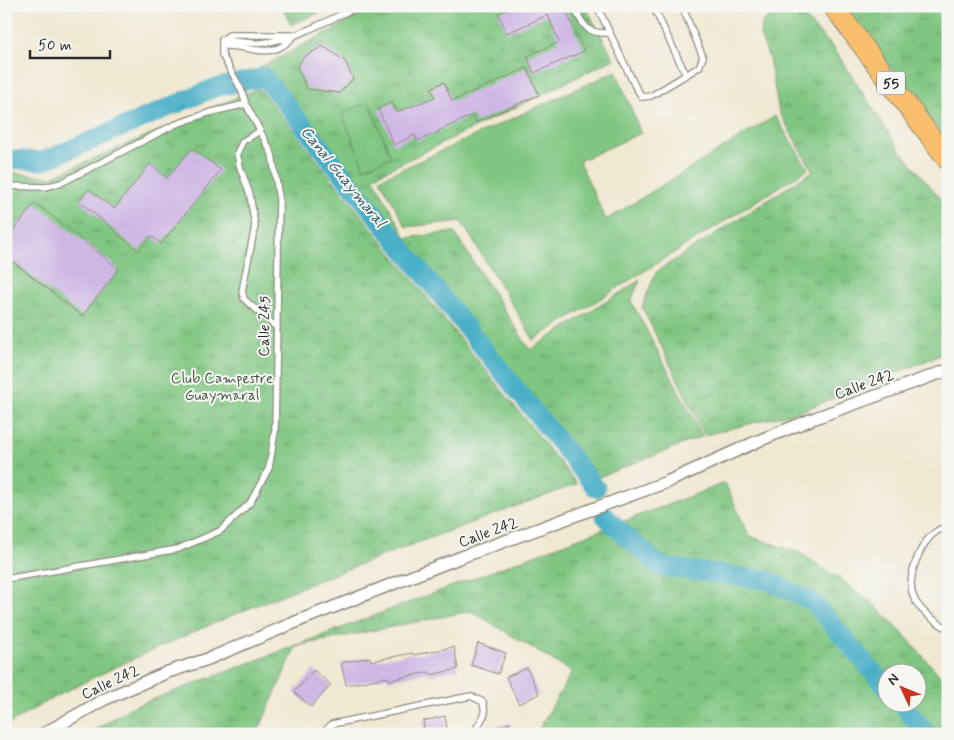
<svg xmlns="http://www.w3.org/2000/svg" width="954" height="740" viewBox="0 0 954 740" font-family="Mynerve,sans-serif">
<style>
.grass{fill:url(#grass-tufts);stroke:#567856;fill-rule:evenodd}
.pitch{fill:#80c682;stroke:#567856}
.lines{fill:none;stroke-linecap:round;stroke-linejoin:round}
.river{stroke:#48afc7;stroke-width:19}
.building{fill:#cfb7e4}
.lane-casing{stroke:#8e8a7e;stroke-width:8}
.street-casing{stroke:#8e8a7e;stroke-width:14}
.highway-casing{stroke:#8e8a7e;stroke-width:22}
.lane{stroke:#fff;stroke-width:5.5}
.street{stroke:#fff;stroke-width:11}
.highway{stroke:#f9bf6c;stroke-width:20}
.labels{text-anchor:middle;stroke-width:4;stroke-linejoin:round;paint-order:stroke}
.shield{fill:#f6f6f2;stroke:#686867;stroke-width:1}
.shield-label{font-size:14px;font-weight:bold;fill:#2b2b2b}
.street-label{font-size:15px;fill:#2b2b2b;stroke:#f6f6f2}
.park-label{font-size:15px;fill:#445a45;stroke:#f6f6f2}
.water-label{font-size:16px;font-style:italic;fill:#355962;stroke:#f6f6f2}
</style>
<defs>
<pattern id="grass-tufts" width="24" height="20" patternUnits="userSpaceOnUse" patternTransform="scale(1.25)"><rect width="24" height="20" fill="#80c682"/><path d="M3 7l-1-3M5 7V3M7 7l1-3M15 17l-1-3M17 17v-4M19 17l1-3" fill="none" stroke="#69a16b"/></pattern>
</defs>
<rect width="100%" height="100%" fill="#f6f6f2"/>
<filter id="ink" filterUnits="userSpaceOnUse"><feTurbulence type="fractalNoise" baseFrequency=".02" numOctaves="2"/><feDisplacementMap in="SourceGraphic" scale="10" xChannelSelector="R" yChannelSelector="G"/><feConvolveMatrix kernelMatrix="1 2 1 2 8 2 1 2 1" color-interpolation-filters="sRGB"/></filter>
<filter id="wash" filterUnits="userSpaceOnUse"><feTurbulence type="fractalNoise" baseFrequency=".0096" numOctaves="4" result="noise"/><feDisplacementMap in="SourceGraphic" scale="20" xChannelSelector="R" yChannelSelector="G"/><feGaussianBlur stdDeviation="1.12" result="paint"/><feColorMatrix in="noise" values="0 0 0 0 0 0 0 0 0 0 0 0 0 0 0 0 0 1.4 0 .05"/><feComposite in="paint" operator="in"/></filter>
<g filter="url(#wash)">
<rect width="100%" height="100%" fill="#f0e8d1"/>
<!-- grass -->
<path class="grass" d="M282 6H334L291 25Z
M378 6H585L614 59 373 177 406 238 454 232 530 350 640 280 631 301 703 436 584 483 259 68Z
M784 6H793L832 46 898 147 948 208V352L804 410 705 435 642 307 656 272 813 171 779 112 769 58 760 35 763 21Z
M843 6H948V143Z
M259 88 577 484C444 533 311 580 182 637 122 664 61 690 6 726V172L51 177Z
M725 483 749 536 800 553 837 577 876 606 907 638 948 685V734H536L572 672 471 611 296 646 257 734H89L130 708ZM916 672V702H886V672Z"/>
<!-- pitch -->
<path class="pitch" d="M616 71 641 133 579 161 606 220 775 116 808 169 534 340 461 221 406 227 380 179Z
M369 102 391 157 364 168 342 113Z"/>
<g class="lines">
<!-- river -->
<path class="river" d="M6 159 43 161 214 88 264 77 596 488
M605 516 620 531 662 567 767 580 813 602 886 687
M900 702 927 734"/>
</g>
<g id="blocks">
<!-- building -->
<path class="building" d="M515 6H568L565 8 584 51 534 73 527 56 559 42 548 15 507 33 498 13Z
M323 46 345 61 353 79 339 93 307 89 297 67 304 57Z
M527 68 539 95 476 122 473 115 438 131 439 132 417 141 415 135 394 145 378 109 392 102 397 112 435 97 431 88 444 82 452 101Z
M192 148 221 170 161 244 151 236 139 251 79 201 89 189 114 209 150 164 167 178Z
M35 203 119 269 82 316 6 256V240Z
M478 643 506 653 498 674 471 665Z
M454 647 458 669 430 675 429 672 389 680 388 677 346 685 341 663 370 657 371 661 413 653 414 655Z
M527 668 539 694 519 704 506 677Z
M314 670 331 685 311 707 294 692Z
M445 716 448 734H425L423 721Z
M510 723 513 734H482L481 731Z"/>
</g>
</g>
<g filter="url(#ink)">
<use href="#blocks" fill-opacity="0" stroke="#8e8a7e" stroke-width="1"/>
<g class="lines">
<defs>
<path id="lane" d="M573 6C584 26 585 34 610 33
M597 6 635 86 642 97 651 96 699 67 703 57 682 6
M653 6 686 75
M222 40 229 35H291
M222 46C249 44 271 63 294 36
M260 131 243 141 237 153 240 167 250 195 255 226 242 291 244 299 277 328
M6 186 45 187 61 183 174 125 208 113 246 104
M948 527C944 528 940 529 937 531 920 542 905 579 914 598 920 612 935 621 948 629
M6 579 178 549 220 531 250 503 269 468 275 431 279 199 272 154 246 104 241 89 222 55V40C234 41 250 44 261 43 295 40 328 20 359 6
M322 734 332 724 471 696 483 702 485 714 473 734"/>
<path id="street" d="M43 734 105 699 168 672 208 659 303 619 464 556 667 482 758 441 815 418 948 370"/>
<path id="highway" d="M833 6 948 160"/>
</defs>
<!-- lane casing -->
<use href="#lane" class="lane-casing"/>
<!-- street casing -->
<use href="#street" class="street-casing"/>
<!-- highway casing -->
<use href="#highway" class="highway-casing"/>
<!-- lane -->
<use href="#lane" class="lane"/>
<!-- street -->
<use href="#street" class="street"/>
<!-- highway -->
<use href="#highway" class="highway"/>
</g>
</g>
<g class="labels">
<!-- shield labels -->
<rect class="shield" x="877" y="71.5" width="28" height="23" rx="4"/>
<g class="shield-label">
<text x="891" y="88">55</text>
</g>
<!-- street labels -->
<g class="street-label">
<text transform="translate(264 326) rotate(-89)" y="5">Calle 245</text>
<text transform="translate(864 384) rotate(-20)" y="5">Calle 242</text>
<text transform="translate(488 532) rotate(-20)" y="5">Calle 242</text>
<text transform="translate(110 682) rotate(-25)" y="5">Calle 242</text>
</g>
<!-- park labels -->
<g class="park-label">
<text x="222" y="383">Club Campestre<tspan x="222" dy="17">Guaymaral</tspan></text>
</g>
<!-- water labels -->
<g class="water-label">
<text transform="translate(344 176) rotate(51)" y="6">Canal Guaymaral</text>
</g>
</g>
<!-- margin -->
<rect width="954" height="740" fill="none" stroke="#f6f6f2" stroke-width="25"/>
<!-- north arrow -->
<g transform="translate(902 688) rotate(314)"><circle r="24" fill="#f6f6f2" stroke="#a5a5a2"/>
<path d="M0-4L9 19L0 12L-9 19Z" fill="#c8321e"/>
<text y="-8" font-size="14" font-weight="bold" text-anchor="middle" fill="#2b2b2b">N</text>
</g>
<!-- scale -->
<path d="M30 50v8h80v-8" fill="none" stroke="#2b2b2b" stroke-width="2.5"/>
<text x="38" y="50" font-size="15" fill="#2b2b2b" stroke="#f6f6f2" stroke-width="4" paint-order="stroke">50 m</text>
</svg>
